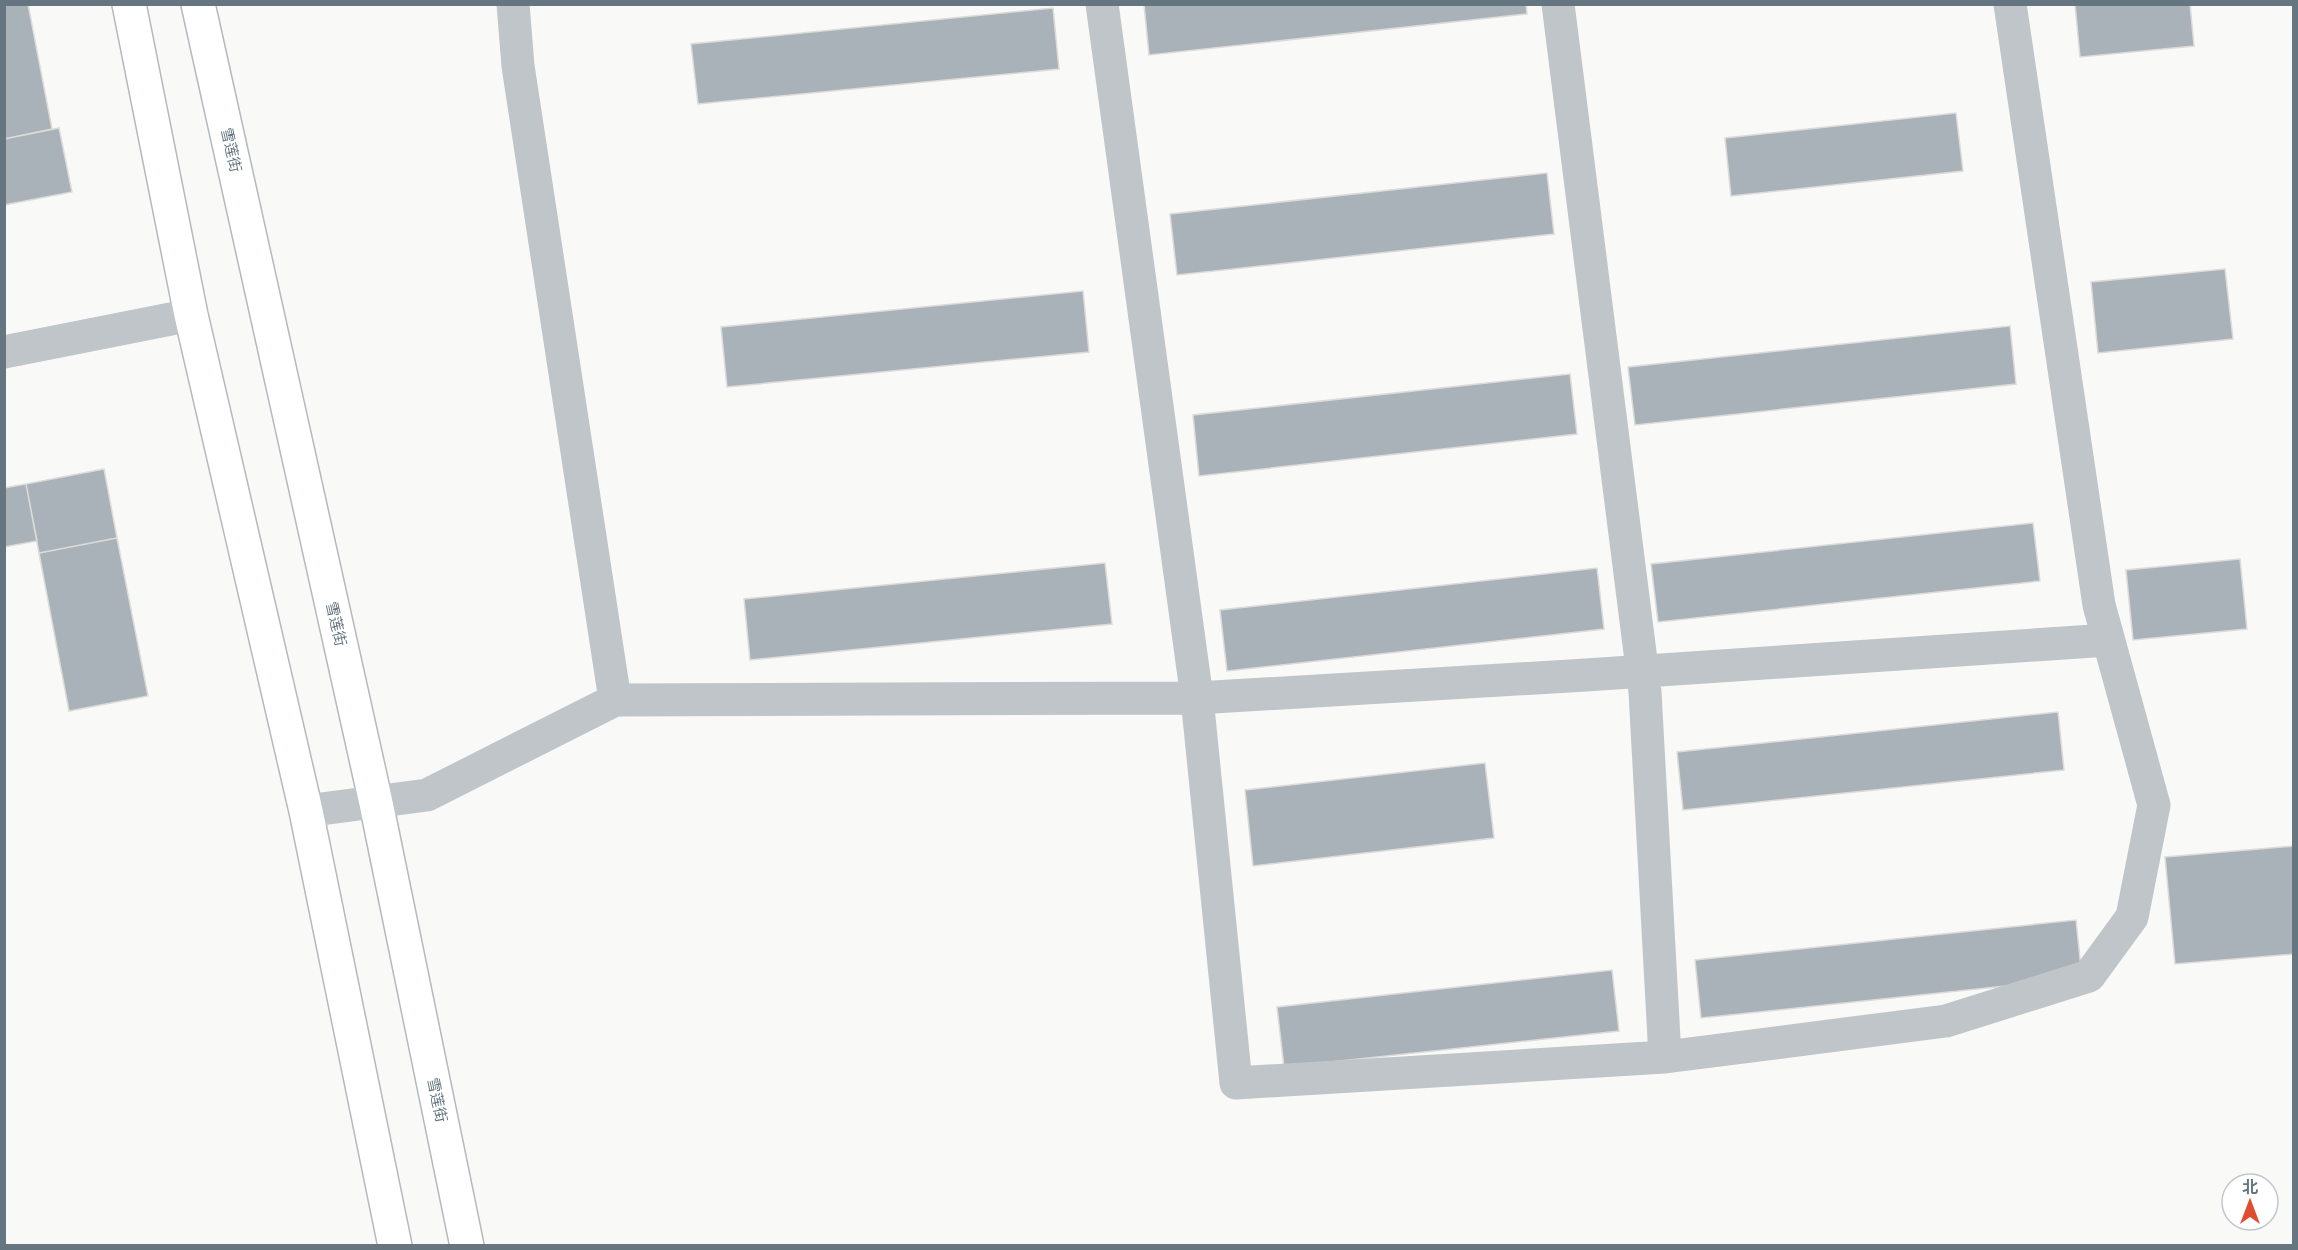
<svg xmlns="http://www.w3.org/2000/svg" width="2298" height="1250" viewBox="0 0 2298 1250" font-family="Signika,'Noto Sans SC',sans-serif">
<style>
.building{fill:#a9b2b8;stroke:#dbdbd9;stroke-width:1.5}
.lines{fill:none;stroke-linecap:round;stroke-linejoin:round}
.major-casing{stroke:#b4b9bd;stroke-width:36}
.minor{stroke:#c0c5c9;stroke-width:33}
.major{stroke:#fff;stroke-width:33}
.labels{text-anchor:middle;stroke-width:6;stroke-linejoin:round;paint-order:stroke}
.street-label{font-size:15px;fill:#657681;stroke:#fff}
</style>
<rect width="100%" height="100%" fill="#f9f9f7"/>
<!-- building -->
<path class="building" d="M4 4H28L52 129 4 139Z
M1144 4H1526L1527 14 1149 55Z
M2075 4H2190L2194 46 2080 57Z
M1053 8 1059 69 698 104 691 44Z
M1956 113 1963 171 1731 196 1725 138Z
M59 128 72 192 4 205V139Z
M1547 173 1554 234 1177 275 1170 214Z
M2225 269 2233 339 2098 353 2091 282Z
M1083 291 1089 352 727 387 721 327Z
M2010 326 2016 384 1635 425 1628 367Z
M1570 374 1577 434 1199 476 1193 415Z
M104 469 117 538 39 553 26 484Z
M26 484 37 541 4 547V488Z
M2033 523 2040 581 1658 622 1651 564Z
M117 538 148 696 69 711 39 553Z
M2240 559 2247 629 2133 640 2126 570Z
M1105 563 1112 624 750 660 744 599Z
M1597 568 1604 629 1227 671 1220 610Z
M2058 712 2064 770 1683 810 1677 752Z
M1485 763 1494 838 1253 866 1245 790Z
M2294 846V954L2175 964 2165 857Z
M2076 920 2082 978 1701 1018 1695 960Z
M1612 970 1619 1031 1284 1067 1277 1007Z"/>
<g class="lines">
<defs>
<path id="major" d="M129 4 191 315 306 811 395 1246
M198 4 376 803 467 1246"/>
</defs>
<!-- major casing -->
<use href="#major" class="major-casing"/>
<!-- minor -->
<path class="minor" d="M513 4 518 66 615 700 1197 698 1586 675 2108 640
M1102 4 1197 698 1236 1083 1665 1057 1946 1021 2089 976 2132 917 2154 805 2099 605 2010 4
M1558 4 1645 692 1665 1057
M4 352 191 315
M306 811 427 795 615 700"/>
<!-- major -->
<use href="#major" class="major"/>
</g>
<g class="labels">
<!-- street labels -->
<g class="street-label">
<text transform="translate(231 150) rotate(77)" y="5">雪莲街</text>
<text transform="translate(336 624) rotate(77)" y="5">雪莲街</text>
<text transform="translate(437 1100) rotate(78)" y="5">雪莲街</text>
</g>
</g>
<!-- border -->
<rect width="2298" height="1250" fill="none" stroke="#657681" stroke-width="12"/>
<!-- north arrow -->
<g transform="translate(2250 1202)"><circle r="28" fill="#ffffff" stroke="#c1c8cd" stroke-width="1.5"/>
<path d="M0-4.5L10 22L0 15L-10 22Z" fill="#e04e30"/>
<text y="-9" font-size="16" font-weight="bold" text-anchor="middle" fill="#657681">北</text>
</g>
</svg>
